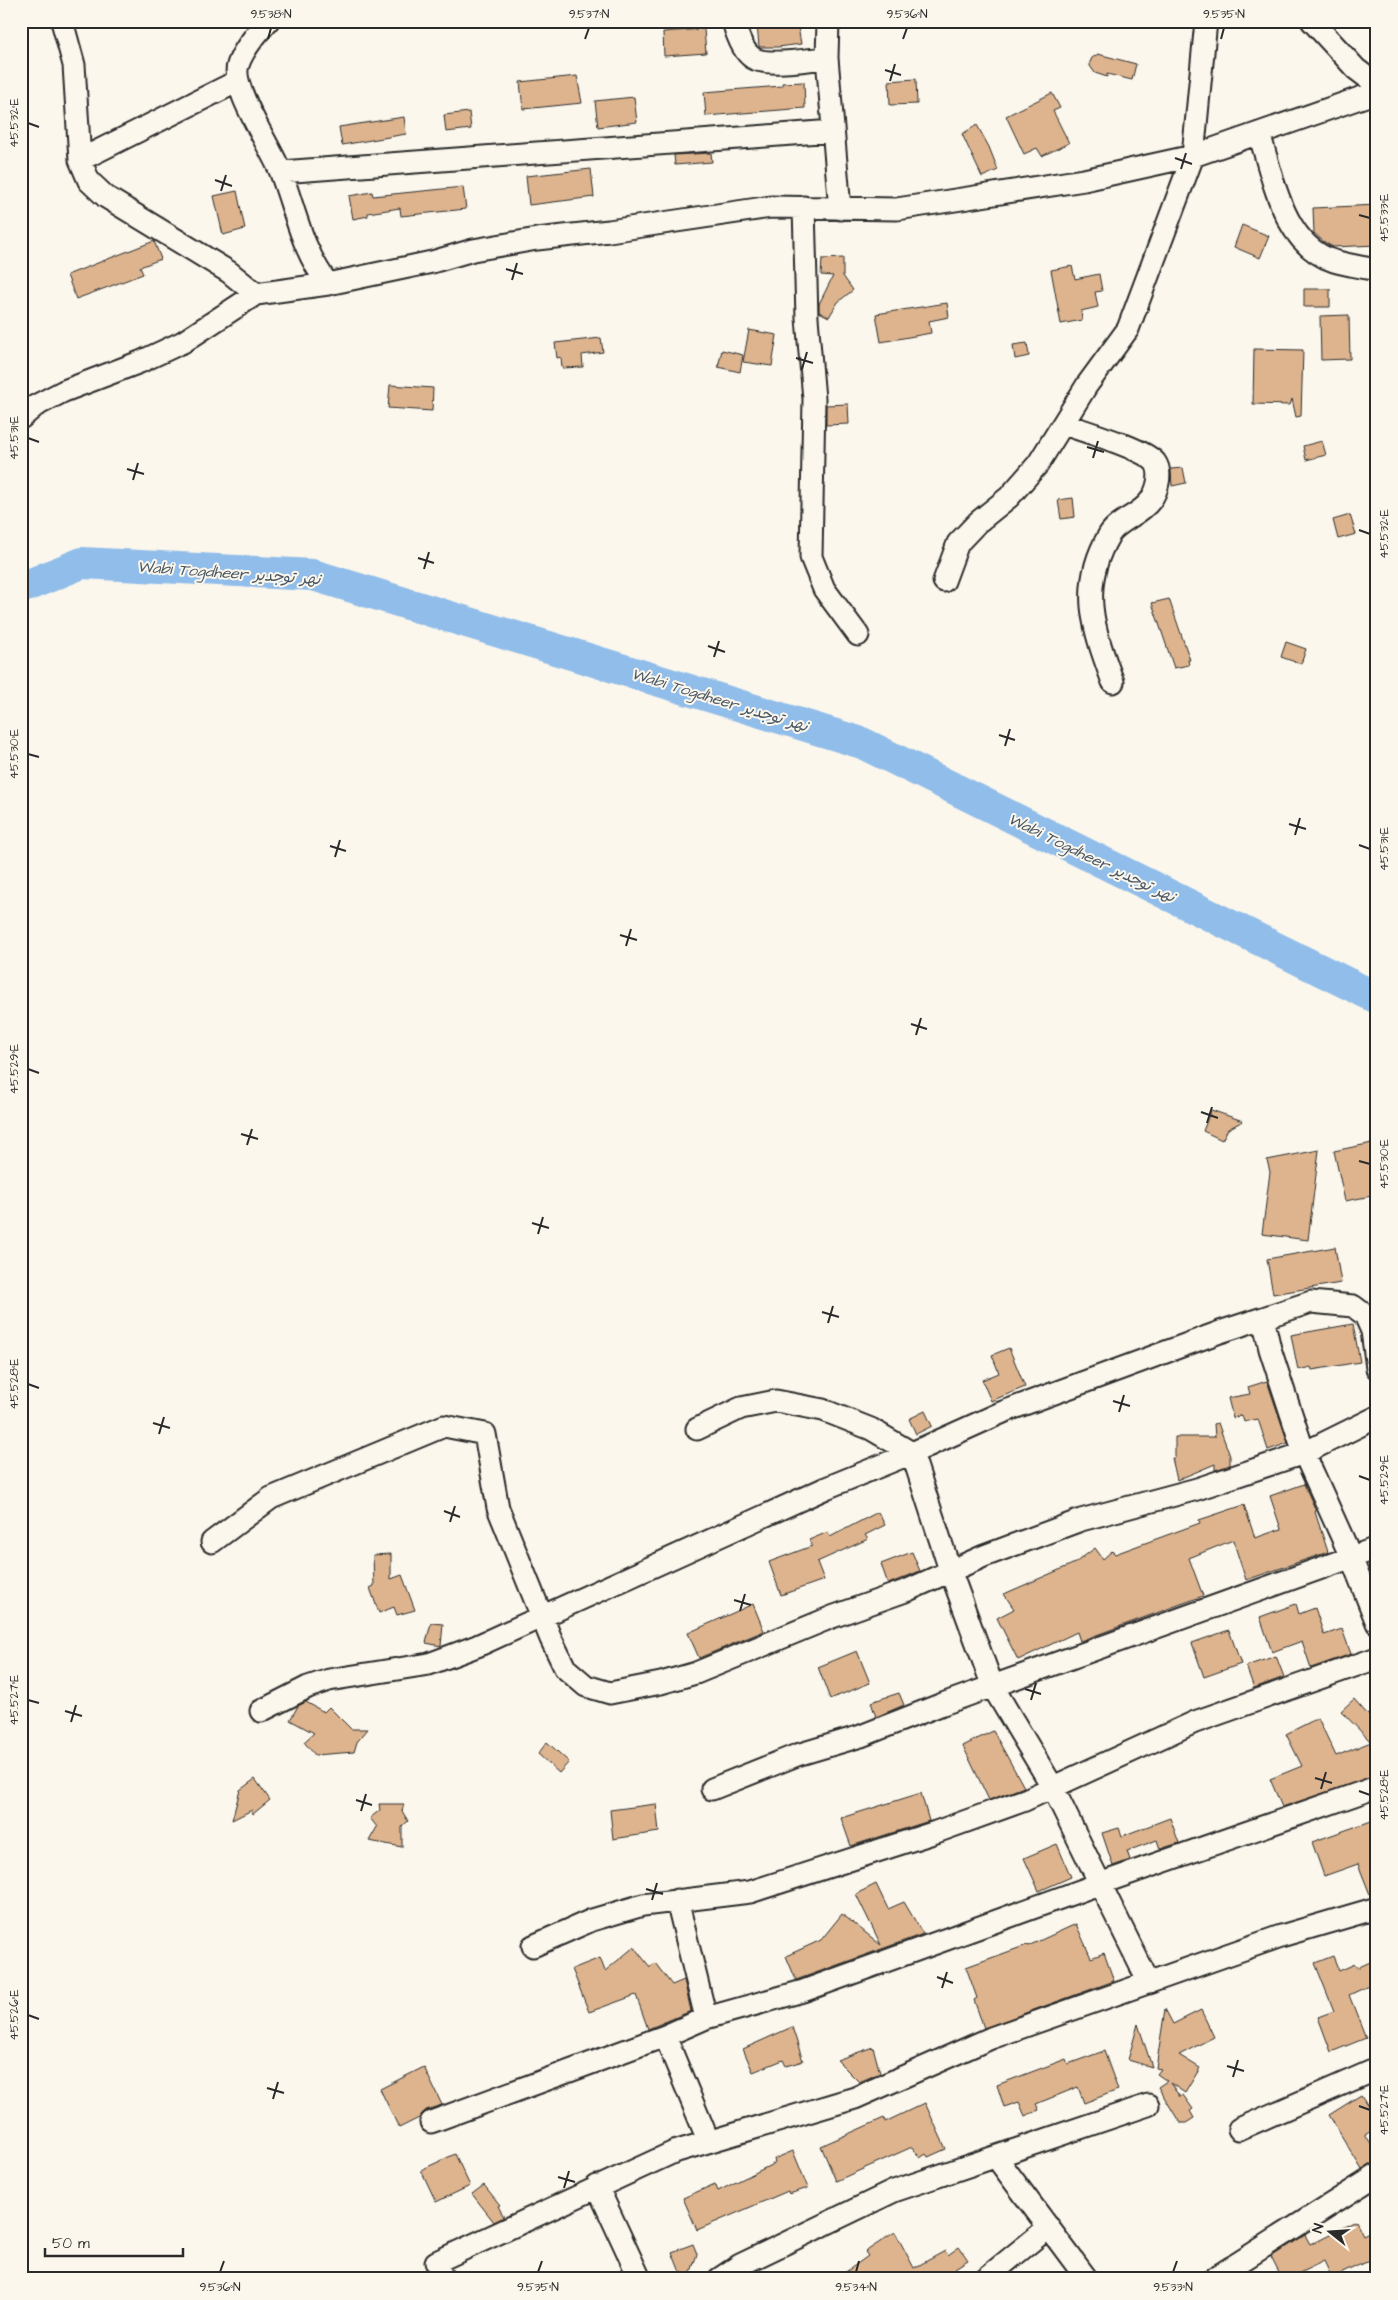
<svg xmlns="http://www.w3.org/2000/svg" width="1398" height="2300" viewBox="0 0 1398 2300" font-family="'Architects Daughter','Playpen Sans Arabic',sans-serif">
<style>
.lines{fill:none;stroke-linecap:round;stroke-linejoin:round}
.river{stroke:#91bdea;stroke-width:32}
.building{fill:#ddb48e;stroke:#2b2b2b}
.street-casing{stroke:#2b2b2b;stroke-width:25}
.street{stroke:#fbf7ec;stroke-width:21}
.ticks{fill:none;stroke:#2b2b2b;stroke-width:2}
.labels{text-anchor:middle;stroke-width:4;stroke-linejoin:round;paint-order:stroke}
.water-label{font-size:16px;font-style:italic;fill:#4a5764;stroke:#fbf7ec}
.neatline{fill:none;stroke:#2b2b2b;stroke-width:2}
.ticks-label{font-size:12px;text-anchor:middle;fill:#2b2b2b}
</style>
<rect width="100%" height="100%" fill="#fbf7ec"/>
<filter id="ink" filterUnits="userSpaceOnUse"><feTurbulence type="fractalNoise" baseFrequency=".02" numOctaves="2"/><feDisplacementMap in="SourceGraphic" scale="10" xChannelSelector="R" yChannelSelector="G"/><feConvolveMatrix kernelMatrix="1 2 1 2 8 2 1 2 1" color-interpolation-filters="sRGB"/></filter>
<g filter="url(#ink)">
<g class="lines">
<!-- river -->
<path class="river" d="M21 588 82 563 313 575 862 743 1377 998"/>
</g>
<!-- building -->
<path class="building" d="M780 21H797L801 44 778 47H759L757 24Z
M704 29 706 53 664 56 663 32Z
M1098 54 1136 64 1132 80 1107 74V77L1095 73 1090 66V62L1092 58Z
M577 76 582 103 523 109 520 82Z
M916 79 917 104 890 105 889 81Z
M804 82 805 108 706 116 704 92 782 86V83Z
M1052 93 1060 108 1053 111 1069 143 1042 156 1037 148 1024 154 1006 116Z
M634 97 637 122 598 127 595 101Z
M469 112 471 129 446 132 444 115Z
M404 117 406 134 342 145 339 127Z
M977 125 989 147 998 170 982 177 962 134Z
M711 153 712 162 675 165 674 155Z
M591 169 594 197 529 205 526 176Z
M463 187 466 209 401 216 400 208 368 213V216L353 219 349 196 372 192 373 196Z
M237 191 245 229 223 235 214 196Z
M1377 205V245L1333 247 1324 242 1314 233 1313 208Z
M1242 225 1269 236 1260 258 1234 247Z
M154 241 161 259 140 267 143 274 76 299 67 275Z
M843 258V276L853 290 838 302 829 317 819 312V304L833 276 821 275 822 259Z
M1072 266 1075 279 1099 274 1102 291 1095 292 1098 307 1081 311 1082 320 1061 324 1051 270Z
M1304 289H1330V307H1304Z
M947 303 949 317 929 321 931 333 881 342 876 314Z
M1349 315 1350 359 1321 360 1320 316Z
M749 330 777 335 772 366 743 362Z
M601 338 603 352 582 355 583 367 562 368 561 357 557 358 555 343Z
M1027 343 1029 356 1015 359 1013 345Z
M1254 349 1303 350 1301 416 1296 417 1292 399 1290 405 1253 404Z
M722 350 743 355 740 372 718 367Z
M390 385 433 388 432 411 388 408Z
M848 404 849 424 826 425V405Z
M1322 441 1326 455 1306 460 1303 446Z
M1183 468 1186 483 1172 486 1171 469Z
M1073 498 1075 517 1061 519 1058 500Z
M1350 515 1356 534 1338 539 1333 520Z
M1169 599 1190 660H1188L1189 665 1174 668 1152 603Z
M1286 642 1306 649 1301 664 1281 657Z
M1211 1110 1243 1121 1228 1129 1222 1140 1203 1131Z
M1377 1142V1195L1345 1201 1334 1151Z
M1319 1150 1308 1240 1262 1234 1270 1172 1267 1160Z
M1335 1247 1341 1283 1273 1294 1267 1259Z
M1353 1324 1360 1362 1312 1370 1311 1367 1298 1370 1291 1335Z
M1009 1348 1025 1387 991 1401 982 1380 999 1373 992 1355Z
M1267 1381 1288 1443 1268 1450 1258 1419 1244 1422 1242 1415 1233 1418 1228 1398 1250 1394 1248 1387Z
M925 1411 932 1426 916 1434 909 1419Z
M1218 1423 1230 1456V1465L1215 1470V1464L1177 1480 1172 1458H1175V1437H1215L1214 1424Z
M1304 1484 1316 1511 1315 1512 1328 1552 1246 1580 1233 1540 1189 1558 1203 1596 1080 1641 1077 1632 1018 1660 997 1618 1014 1609 1004 1594 1075 1563 1095 1548 1103 1559 1112 1551 1115 1554 1200 1523 1199 1520 1244 1505 1255 1538 1281 1529 1270 1496Z
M878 1512 885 1525 865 1535 868 1539 817 1562 824 1580 781 1595 769 1562 812 1546 809 1540 828 1532 830 1537Z
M912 1552 920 1571 888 1584 881 1564Z
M391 1554V1579L402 1575 415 1610 397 1615 394 1607 379 1613 370 1588 374 1586 373 1555Z
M753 1604 764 1631 699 1658 688 1633Z
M1296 1604 1299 1614 1315 1608 1324 1635 1342 1629 1351 1654 1311 1668 1302 1641 1272 1652 1260 1617Z
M431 1623 443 1624 441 1646 426 1643Z
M1229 1630 1241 1664 1204 1677 1192 1643Z
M857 1651 870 1683 830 1699 818 1667Z
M1276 1656 1284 1677 1254 1688 1246 1666Z
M899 1693 904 1705 876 1717 871 1702Z
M1354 1699 1368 1715 1377 1712V1775L1282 1807 1270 1779 1302 1766 1286 1734 1318 1718 1336 1756 1371 1742 1341 1711Z
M306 1702 324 1712 329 1707 351 1729H368L357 1742 354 1752 315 1755 304 1742 314 1733 290 1720 298 1706Z
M993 1731 1024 1787 989 1800 963 1746Z
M547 1742 569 1762 559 1773 538 1754Z
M255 1779 270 1800 253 1814 252 1810 232 1820 240 1790Z
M921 1793 929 1821 851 1846 841 1818Z
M379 1804H404L402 1811 408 1821 402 1827V1847L369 1841 377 1827 370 1818 380 1810Z
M656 1804 659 1832 613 1839 610 1810Z
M1170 1818 1179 1843 1160 1849 1157 1840 1127 1851 1130 1860 1113 1866 1102 1833 1119 1828 1122 1836Z
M1377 1819V1896L1371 1897 1358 1864 1324 1876 1312 1842Z
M1057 1844 1071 1877 1039 1891 1024 1858Z
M876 1884 888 1909 904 1902 923 1934 796 1980 786 1956 821 1940 842 1914 881 1945 856 1894Z
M1076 1924 1091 1958 1104 1953 1114 1981 984 2028 974 2000 977 1998 966 1967 1027 1945 1028 1946Z
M634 1947 650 1967 655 1963 672 1985 684 1980 691 2011 648 2029 636 1995 589 2012 572 1969 600 1958 605 1971Z
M1333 1956 1339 1971 1355 1964 1357 1968 1377 1959V1982L1349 1995 1366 2038 1331 2052 1318 2017 1334 2011 1315 1963Z
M1165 2009 1173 2024 1201 2010 1214 2037 1179 2055 1200 2068 1185 2093 1170 2083 1180 2097 1183 2095 1193 2109 1190 2111 1194 2118 1186 2123H1180L1158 2087 1167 2081 1157 2074 1161 2069 1156 2068Z
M1138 2024 1152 2067 1128 2060Z
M792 2027 803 2061 786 2066 783 2060 753 2072 743 2049Z
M873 2047 880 2073 859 2082 837 2060Z
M1104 2051 1118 2090 1084 2103 1078 2087 1036 2104 1039 2110 1025 2116 1019 2102 1004 2107 997 2085 1066 2059 1068 2064Z
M424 2067 442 2105 426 2110 419 2118 399 2128 380 2089Z
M1361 2095 1377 2120V2127L1365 2135 1377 2154V2161L1362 2170 1329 2115Z
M925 2103 946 2149 928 2157 926 2154 920 2158 912 2147 836 2181 821 2146 884 2118 885 2122Z
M793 2151 808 2188 789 2194 788 2191 697 2230 683 2198 715 2184 718 2191 775 2163 774 2159Z
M455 2154 470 2186 436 2202 421 2170Z
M484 2185 500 2205 498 2206 504 2217 494 2222 472 2194Z
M1356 2221 1363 2235 1369 2232 1377 2244 1369 2248 1374 2258 1332 2278 1324 2261 1287 2279H1282L1271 2257 1305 2235 1310 2244Z
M895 2232 914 2268 945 2251 948 2255 959 2247 968 2260 955 2268 959 2274 951 2279H836L868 2256 865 2252Z
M693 2244 697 2254 690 2275 680 2272 672 2252Z"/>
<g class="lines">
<defs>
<path id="street" d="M62 21 74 65 80 160 89 181 106 197 229 272 256 294
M268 21C257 33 243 49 238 65 230 87 272 149 281 173 296 213 302 250 328 284
M733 21C736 32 743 52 753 58 767 67 810 59 827 58
M828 21 827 58 840 209
M1312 21 1356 69 1377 85
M1259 133C1273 177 1283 245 1334 261 1347 265 1362 267 1376 270
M80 160 238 81
M281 172 833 131
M804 207 807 318 814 399 811 557 824 589 858 635
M21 418 35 406 64 391 140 362 183 342 256 294 328 284 432 262 473 250 537 239 609 231 771 207 897 209 1084 180 1193 156 1377 92
M1064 424C1083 431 1143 448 1155 462 1163 473 1157 492 1150 501 1140 515 1117 521 1109 535 1078 588 1094 630 1113 682
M944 581 958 543 978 522 1009 497 1038 464 1087 385 1128 329 1193 156 1206 21
M1263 1318 1311 1302 1353 1306 1365 1315 1372 1331 1377 1368
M697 1429 741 1408 776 1401 823 1410 871 1429 912 1453 950 1570 993 1687 1052 1786 1149 1983
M212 1542 271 1498 444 1426 485 1434 498 1508 551 1639 565 1668 586 1686 610 1693 661 1683 696 1673 832 1617 908 1590 984 1556 1081 1520 1197 1489 1304 1453 1377 1417
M261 1711 308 1687 329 1680 429 1664 477 1646 826 1488 912 1453 1003 1412 1220 1332 1263 1318 1270 1349 1304 1453 1351 1557 1377 1623
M712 1789 797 1755 861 1736 940 1705 1377 1548
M677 1900 706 2018
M533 1946 592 1920 643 1905 750 1892 936 1832 1025 1800 1195 1722 1377 1658
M665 2036 708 2140
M431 2122 665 2036 706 2018 803 1991 1099 1884 1377 1787
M1239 2129 1377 2069
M996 2157 1087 2279
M597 2186 640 2279
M443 2279 436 2262 674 2152 855 2098 991 2038 1281 1936 1377 1908
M719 2279 740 2265 894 2191 1148 2105
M985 2279 1049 2227
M1213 2279 1377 2175"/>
</defs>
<!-- street casing -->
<use href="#street" class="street-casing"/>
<!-- street -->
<use href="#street" class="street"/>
</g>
</g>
<!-- ticks -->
<path class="ticks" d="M268 39 271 28M585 39 589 28M903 39 907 28M1221 39 1224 28M885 70 901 75M890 81 895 64M28 123 39 127M1175 158 1192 164M1181 169 1186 153M215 180 232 186M221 191 226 175M1359 215 1370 218M506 269 523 274M512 280 517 263M796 358 813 363M802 369 807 352M28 438 39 442M1087 447 1104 452M1093 458 1098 441M127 469 144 474M133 480 138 463M1359 530 1370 534M418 558 434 563M424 569 429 552M708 646 725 652M714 657 719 641M999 735 1015 740M1005 746 1010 729M28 754 39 757M1289 824 1306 829M1295 835 1300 818M1359 845 1370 849M330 846 346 851M335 857 340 840M620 935 637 940M626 946 631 929M911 1024 927 1029M916 1035 921 1018M28 1069 39 1073M1201 1112 1218 1118M1207 1123 1212 1107M241 1134 258 1139M247 1145 252 1129M1359 1161 1370 1164M532 1223 549 1228M538 1234 543 1217M822 1312 839 1317M828 1323 833 1306M28 1384 39 1388M1113 1401 1130 1406M1119 1412 1124 1395M153 1423 170 1428M159 1434 164 1417M1359 1476 1370 1480M444 1511 460 1517M450 1522 455 1506M734 1600 751 1605M740 1611 745 1594M1025 1689 1041 1694M28 1700 39 1703M1031 1700 1036 1683M65 1711 82 1716M71 1722 76 1705M1315 1778 1332 1783M1321 1789 1326 1772M1359 1791 1370 1795M356 1800 372 1805M361 1811 366 1794M646 1889 663 1894M652 1900 657 1883M937 1977 953 1983M942 1988 947 1972M28 2015 39 2019M1227 2066 1244 2071M1233 2077 1238 2060M267 2088 284 2093M273 2099 278 2082M1359 2106 1370 2110M558 2177 575 2182M564 2188 569 2171M220 2272 224 2261M538 2272 542 2261M856 2272 859 2261M1173 2272 1177 2261"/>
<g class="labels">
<!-- water labels -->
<g class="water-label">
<text transform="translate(229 572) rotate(4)" y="6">Wabi Togdheer نهر توجدير</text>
<text transform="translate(720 699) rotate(17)" y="6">Wabi Togdheer نهر توجدير</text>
<text transform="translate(1092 857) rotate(26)" y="6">Wabi Togdheer نهر توجدير</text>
</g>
</g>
<!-- margin -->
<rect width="1398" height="2300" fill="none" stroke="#fbf7ec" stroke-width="55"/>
<!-- north arrow -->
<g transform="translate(1330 2232) rotate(287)" stroke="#fbf7ec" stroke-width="4" paint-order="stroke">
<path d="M0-4L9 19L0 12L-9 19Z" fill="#2b2b2b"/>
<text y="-8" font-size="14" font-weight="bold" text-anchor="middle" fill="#2b2b2b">N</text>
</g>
<!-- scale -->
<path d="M45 2248v8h138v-8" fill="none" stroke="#2b2b2b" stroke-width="2.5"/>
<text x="52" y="2248" font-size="15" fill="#2b2b2b" stroke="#fbf7ec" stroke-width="4" paint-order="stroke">50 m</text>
<rect x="28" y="28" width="1342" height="2244" class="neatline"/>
<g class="ticks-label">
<text x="271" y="18">9.538°N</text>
<text x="589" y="18">9.537°N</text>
<text x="907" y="18">9.536°N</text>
<text x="1224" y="18">9.535°N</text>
<text transform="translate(14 123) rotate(-90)" y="4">45.532°E</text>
<text transform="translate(1384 218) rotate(-90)" y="4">45.533°E</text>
<text transform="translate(14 438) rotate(-90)" y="4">45.531°E</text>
<text transform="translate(1384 534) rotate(-90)" y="4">45.532°E</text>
<text transform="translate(14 754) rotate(-90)" y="4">45.530°E</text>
<text transform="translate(1384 849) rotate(-90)" y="4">45.531°E</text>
<text transform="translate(14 1069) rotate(-90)" y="4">45.529°E</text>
<text transform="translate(1384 1164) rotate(-90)" y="4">45.530°E</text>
<text transform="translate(14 1384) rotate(-90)" y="4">45.528°E</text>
<text transform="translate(1384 1480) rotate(-90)" y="4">45.529°E</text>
<text transform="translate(14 1700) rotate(-90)" y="4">45.527°E</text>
<text transform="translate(1384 1795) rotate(-90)" y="4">45.528°E</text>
<text transform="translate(14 2015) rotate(-90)" y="4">45.526°E</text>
<text transform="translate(1384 2110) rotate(-90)" y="4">45.527°E</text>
<text x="220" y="2291">9.536°N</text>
<text x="538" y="2291">9.535°N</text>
<text x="856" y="2291">9.534°N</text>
<text x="1173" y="2291">9.533°N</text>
</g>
</svg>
